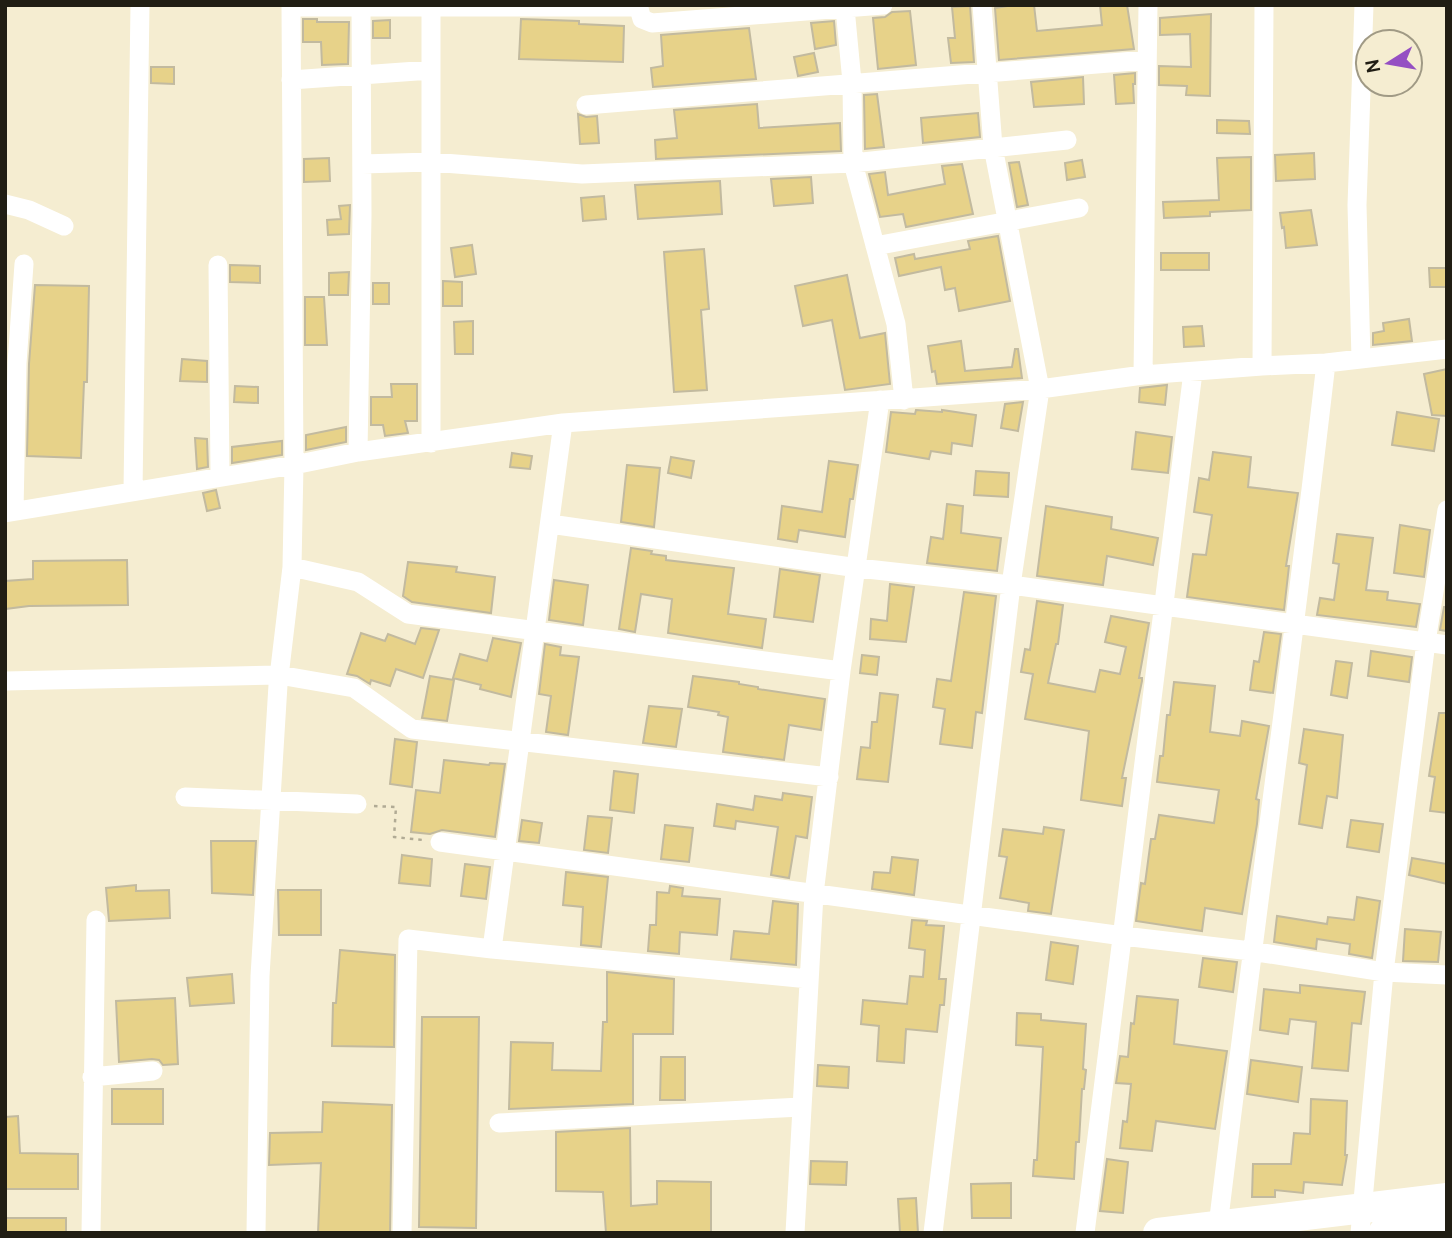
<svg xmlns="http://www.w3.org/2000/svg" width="1452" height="1238" viewBox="0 0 1452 1238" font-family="Cabin,sans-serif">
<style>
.building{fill:#e7d289;stroke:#c2ba9f;stroke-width:2}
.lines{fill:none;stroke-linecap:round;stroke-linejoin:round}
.path{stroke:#b1ab95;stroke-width:2.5;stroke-dasharray:3.5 5;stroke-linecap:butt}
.minor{stroke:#fff;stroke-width:19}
.primary{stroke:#fff;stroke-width:30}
</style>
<rect width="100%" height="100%" fill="#f5edd1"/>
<!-- building -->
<path class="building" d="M1014 5H1034L1037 31 1102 25 1100 5H1127L1134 49 999 60 995 8Z
M970 6 974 62 951 63 948 38H955L952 7Z
M910 11 916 65 878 69 873 18 885 17 892 12Z
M1211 14 1210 96 1186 95 1187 86 1159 85V66L1191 67 1190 34 1160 35V18Z
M303 19H317V22H349L348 64 322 65 321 42H303Z
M521 19 579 21V24L624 26 623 62 519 59Z
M390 20V38H373V21Z
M834 21 836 45 815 49 811 23Z
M749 28 756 79 653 87 651 68 663 66 661 35Z
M814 53 818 72 798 76 794 57Z
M151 67H174V84L151 83Z
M1135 73V84H1133L1134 103 1116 104 1114 75Z
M1083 77 1084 104 1034 107 1031 82Z
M877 94 884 147 865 149 864 95Z
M757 104 759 128 840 123 841 151 656 159 655 140 677 138 674 110Z
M978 113 980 137 923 143 921 118Z
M578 114 586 117 597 116 599 143 580 144Z
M1217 120 1249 121 1250 134 1217 133Z
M1314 153 1315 179 1276 181 1275 155Z
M1251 157V210L1210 212V216L1164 218 1163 202 1219 200 1217 158Z
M329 158 330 181 304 182V159Z
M1082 160 1085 177 1067 180 1065 163Z
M1019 162 1028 205 1017 207 1009 163Z
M962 164 973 214 906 227 903 214 880 217 869 174 885 172 888 195 945 184 942 166Z
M811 177 813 203 774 206 771 179Z
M720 181 722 214 638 219 635 185Z
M604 196 606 219 583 221 581 198Z
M350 205 349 234 328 235 327 220 341 219 339 206Z
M1311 210 1317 245 1286 248 1284 227 1282 228 1280 213Z
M998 236 1010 301 959 311 955 288 945 290 941 267 899 276 895 258 914 254 915 259 970 249 968 241Z
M472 245 476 274 455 277 451 248Z
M704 249 709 309 701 310 707 390 674 392 664 252Z
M1161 253H1209V270H1161Z
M230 265 260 266V283L230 282Z
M1429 268H1447V287H1430Z
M349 272 348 295H329V273Z
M847 275 860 338 885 333 890 384 845 390 832 320 803 326 795 286Z
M443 281 462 282V306H443Z
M373 283H389V304H373Z
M35 285 89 286 87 382H84L81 458 27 456 29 364Z
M305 297H324L327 345H305Z
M1409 319 1412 341 1373 345V333L1384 331 1383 323Z
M473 321V354H455L454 322Z
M1202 326 1204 346 1184 347 1183 327Z
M961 341 965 371 1012 367 1015 349H1018L1022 378 937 384 935 371 932 372 928 346Z
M182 359 207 361V382L180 381Z
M1447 369V416L1432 415 1424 374Z
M391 384H417V421H405L408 433 385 436 383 425H371V397H392Z
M1167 385 1165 405 1139 402 1140 388Z
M235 386 258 387V403L234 402Z
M1023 402 1018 431 1001 428 1005 404Z
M916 410 942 412V410L976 415 972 446 952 443 951 454 931 451 929 459 886 452 891 412 915 414Z
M1397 412 1439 419 1434 451 1392 445Z
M346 427V442L306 450V435Z
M1136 432 1172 437 1168 473 1132 469Z
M195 438 207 439 208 467 197 469Z
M282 441V455L232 463V447Z
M1213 452 1251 457 1248 487 1298 493 1286 566H1289L1284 610 1187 597 1193 554 1206 555 1212 515 1194 512 1199 478 1209 480Z
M512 453 532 456 530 469 510 467Z
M671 457 694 461 691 478 668 473Z
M829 461 858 465 853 499H850L845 537 799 530 797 542 778 539 782 506 822 512Z
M627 465 660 468 654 527 621 522Z
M976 471 1009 473 1008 497 974 495Z
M216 490 220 508 207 511 203 493Z
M947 504 963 506 961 533 1001 538 997 571 927 563 931 537 943 539Z
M1046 506 1112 517 1111 529 1158 538 1153 565 1107 556 1103 585 1037 576Z
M1400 525 1430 530 1424 577 1394 573Z
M1337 534 1373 538 1366 590 1388 592 1387 600 1420 604 1416 627 1317 615 1320 598 1334 600 1339 564 1333 563Z
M631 548 652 551 651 554 666 556V560L734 568 728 614 766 619 762 648 668 633 672 599 641 594 635 632 619 629Z
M127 560 128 605 29 606 5 609V581L33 579V561Z
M408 562 457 567 456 572 495 577 491 613 412 602 403 596Z
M780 569 820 575 813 622 774 617Z
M554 580 588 585 583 625 549 620Z
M890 584 914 587 906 642 870 639 871 619 887 621Z
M964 592 996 596 982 713 976 712 972 748 940 744 945 709 933 707 937 679 951 681Z
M1037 601 1063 605 1058 644H1056L1048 683 1095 692 1100 670 1120 674 1126 647 1105 642 1111 616 1149 623 1139 678H1142V681L1122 778H1126L1122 806 1081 800 1089 731 1025 719 1033 674 1021 672 1025 649 1030 650Z
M1444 607H1447V631L1440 630Z
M421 628 439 630 423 678 396 669 390 686 371 680 370 684 357 676 347 674 361 633 385 641 388 634 415 644Z
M1264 632 1281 634 1273 693 1250 690 1254 661 1259 662Z
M493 638 521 643 511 697 480 689 481 685 453 678 460 654 487 661Z
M545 644 561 647 560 655 579 657 568 735 546 732 551 696 539 694Z
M1371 651 1412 657 1409 682 1368 676Z
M862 655 879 657 877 675 860 673Z
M1336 661 1352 663 1347 698 1331 695Z
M430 676 454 680 447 721 422 718Z
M693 676 739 682V684L758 687V689L825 699 821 730 789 725 784 760 723 752 728 717 718 715 719 712 688 707Z
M1174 682 1215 686 1210 732 1240 736 1242 721 1269 726 1256 799 1259 800 1257 824 1242 914 1205 908 1202 931 1136 921 1141 883 1145 884 1151 839H1155L1159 815 1214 823 1219 790 1157 782 1160 756H1163L1167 715H1170Z
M880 693 898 695 888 782 857 779 861 747 870 748 872 722H877Z
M649 706 682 709 676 747 643 743Z
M1439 713H1447V813L1430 811 1435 777 1429 776Z
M1304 729 1343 735 1337 798 1327 796 1322 828 1299 824 1307 765 1299 763Z
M395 739 417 742 412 787 390 784Z
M444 760 489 765 490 763 505 764 495 837 442 830 430 834 411 832 416 790 440 793Z
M614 771 638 774 634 813 610 810Z
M783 793 812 797 807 838 796 836 789 878 771 875 778 827 736 821 735 829 714 826 717 804 753 810 755 796 782 800Z
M588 816 612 818 608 853 584 850Z
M522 820 542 823 539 843 519 841Z
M1351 820 1383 824 1379 852 1347 847Z
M665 825 693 828 689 862 661 859Z
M1044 827 1064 830 1051 914 1028 911 1029 903 1000 898 1007 857 999 856 1003 829 1043 834Z
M211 841H256L253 895 212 893Z
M402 855 432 859 430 886 399 883Z
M892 857 918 860 914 895 872 889 874 872 890 873Z
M1412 858 1447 864V884L1409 875Z
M465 864 490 867 486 899 461 896Z
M566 872 608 877 601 947 581 945 583 907 563 905Z
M136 885V891L169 890 170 918 109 921 106 888Z
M670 886 683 888 682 896 720 899 717 935 680 932 679 954 648 951 650 925H656L657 892 669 893Z
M278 890H321V935H279Z
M1357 897 1380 901 1372 958 1349 954 1350 944 1317 939 1316 949 1274 942 1277 916 1327 924 1328 917 1354 920Z
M773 901 798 904 796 965 731 959 734 931 769 934Z
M912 920 927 921 926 925 944 926 939 979H946L944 1005H940L937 1032 906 1029 904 1063 877 1061 879 1026 861 1024 863 1000 907 1004 910 976 923 977 925 950 909 948Z
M1405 929 1441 932 1438 962 1403 961Z
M1051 942 1078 946 1073 984 1046 980Z
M340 950 395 955 394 1047 332 1046 333 1003H336Z
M1203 958 1237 962 1233 992 1199 987Z
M607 972 674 979 673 1034H633V1104L509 1109 511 1042 553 1043 552 1070 601 1071 603 1022H607Z
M232 974 234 1003 190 1006 187 978Z
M1300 985 1365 992 1361 1024 1352 1023 1348 1071 1312 1068 1316 1022 1290 1019 1288 1034 1260 1030 1264 989 1300 993Z
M1137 996 1178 1000 1174 1044 1227 1051 1215 1129 1156 1121 1152 1151 1120 1148 1123 1121 1127 1122 1131 1084 1116 1083 1120 1056 1128 1057 1131 1023 1134 1024Z
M175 998 178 1064 163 1065 159 1060 152 1059 119 1062 116 1001Z
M1017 1013 1041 1014V1020L1086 1024 1083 1069 1086 1070 1084 1089H1082L1079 1142H1076L1074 1179 1033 1176 1034 1160H1037L1043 1047 1016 1045Z
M422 1017H479L476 1228 419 1227Z
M661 1057H685V1100H660Z
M1251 1060 1302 1067 1298 1102 1247 1094Z
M818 1065 849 1067 848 1088 817 1086Z
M112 1089H163V1124H112Z
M1311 1099 1347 1101 1345 1155H1347L1342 1185 1304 1182 1303 1193 1275 1190V1197H1252L1253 1164H1291L1294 1133 1310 1134Z
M323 1102 392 1105 390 1233H318L321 1163 269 1165 270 1133 322 1132Z
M18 1116 20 1153 78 1154V1189H5V1117Z
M630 1128 631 1206 657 1204V1181L711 1182V1233H606L603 1192 556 1191V1132Z
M1107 1159 1128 1162 1123 1213 1100 1211Z
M811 1161 847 1162 846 1185 810 1184Z
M1011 1183V1218H972L971 1184Z
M916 1198 918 1233H900L898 1199Z
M5 1218H66V1233H5Z"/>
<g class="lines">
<!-- path -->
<path class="path" d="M374 806 396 807 394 837 423 840"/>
<!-- minor -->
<path class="minor" d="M638 5 642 19 652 23 883 5
M845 8 852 82 853 163 896 324 904 400
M291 80 431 70
M586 105 1147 60
M362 164 431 162 582 174 853 163 1067 140
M5 204 29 210 64 226
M875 246 1079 208
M218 265 220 476
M1361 359 1357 205 1364 5
M1326 363 1447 349
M1143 375 1148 5
M431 443V7
M358 452 362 215 361 7
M133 491 140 5
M14 511 17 363 24 264
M5 513 294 465 358 452 563 423 1040 389 1143 375 1262 366
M550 524 858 568 1011 585 1447 645
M292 567 358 582 408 614 841 671
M5 681 279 675 354 688 412 729 829 777
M185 797 357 804
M440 842 1123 936 1251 951 1384 972 1447 975
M492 949 563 423
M92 1077 153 1071
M499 1123 801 1107
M1218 1226C1253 938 1293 651 1326 363L1262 366 1264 5
M91 1233 96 920
M256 1233 260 976 278 685 292 567 294 465 291 7H638
M402 1233 408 939 492 949 809 979
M795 1233 814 894 841 671 880 400
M933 1233 1011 585 1040 389 993 147 982 5
M1085 1233 1193 372
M1360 1233 1384 972 1426 642 1447 510"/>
<!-- primary -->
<path class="primary" d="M1158 1233 1447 1198
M1383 1233 1447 1224"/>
</g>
<!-- border -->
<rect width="1452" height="1238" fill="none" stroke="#211e14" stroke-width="14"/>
<!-- north arrow -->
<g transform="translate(1389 63) rotate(259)"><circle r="33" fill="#f5edd1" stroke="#a09a85" stroke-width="2"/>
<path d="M0-5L12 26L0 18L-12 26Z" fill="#954fc3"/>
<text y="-10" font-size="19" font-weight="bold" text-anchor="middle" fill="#211e14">N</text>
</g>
</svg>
